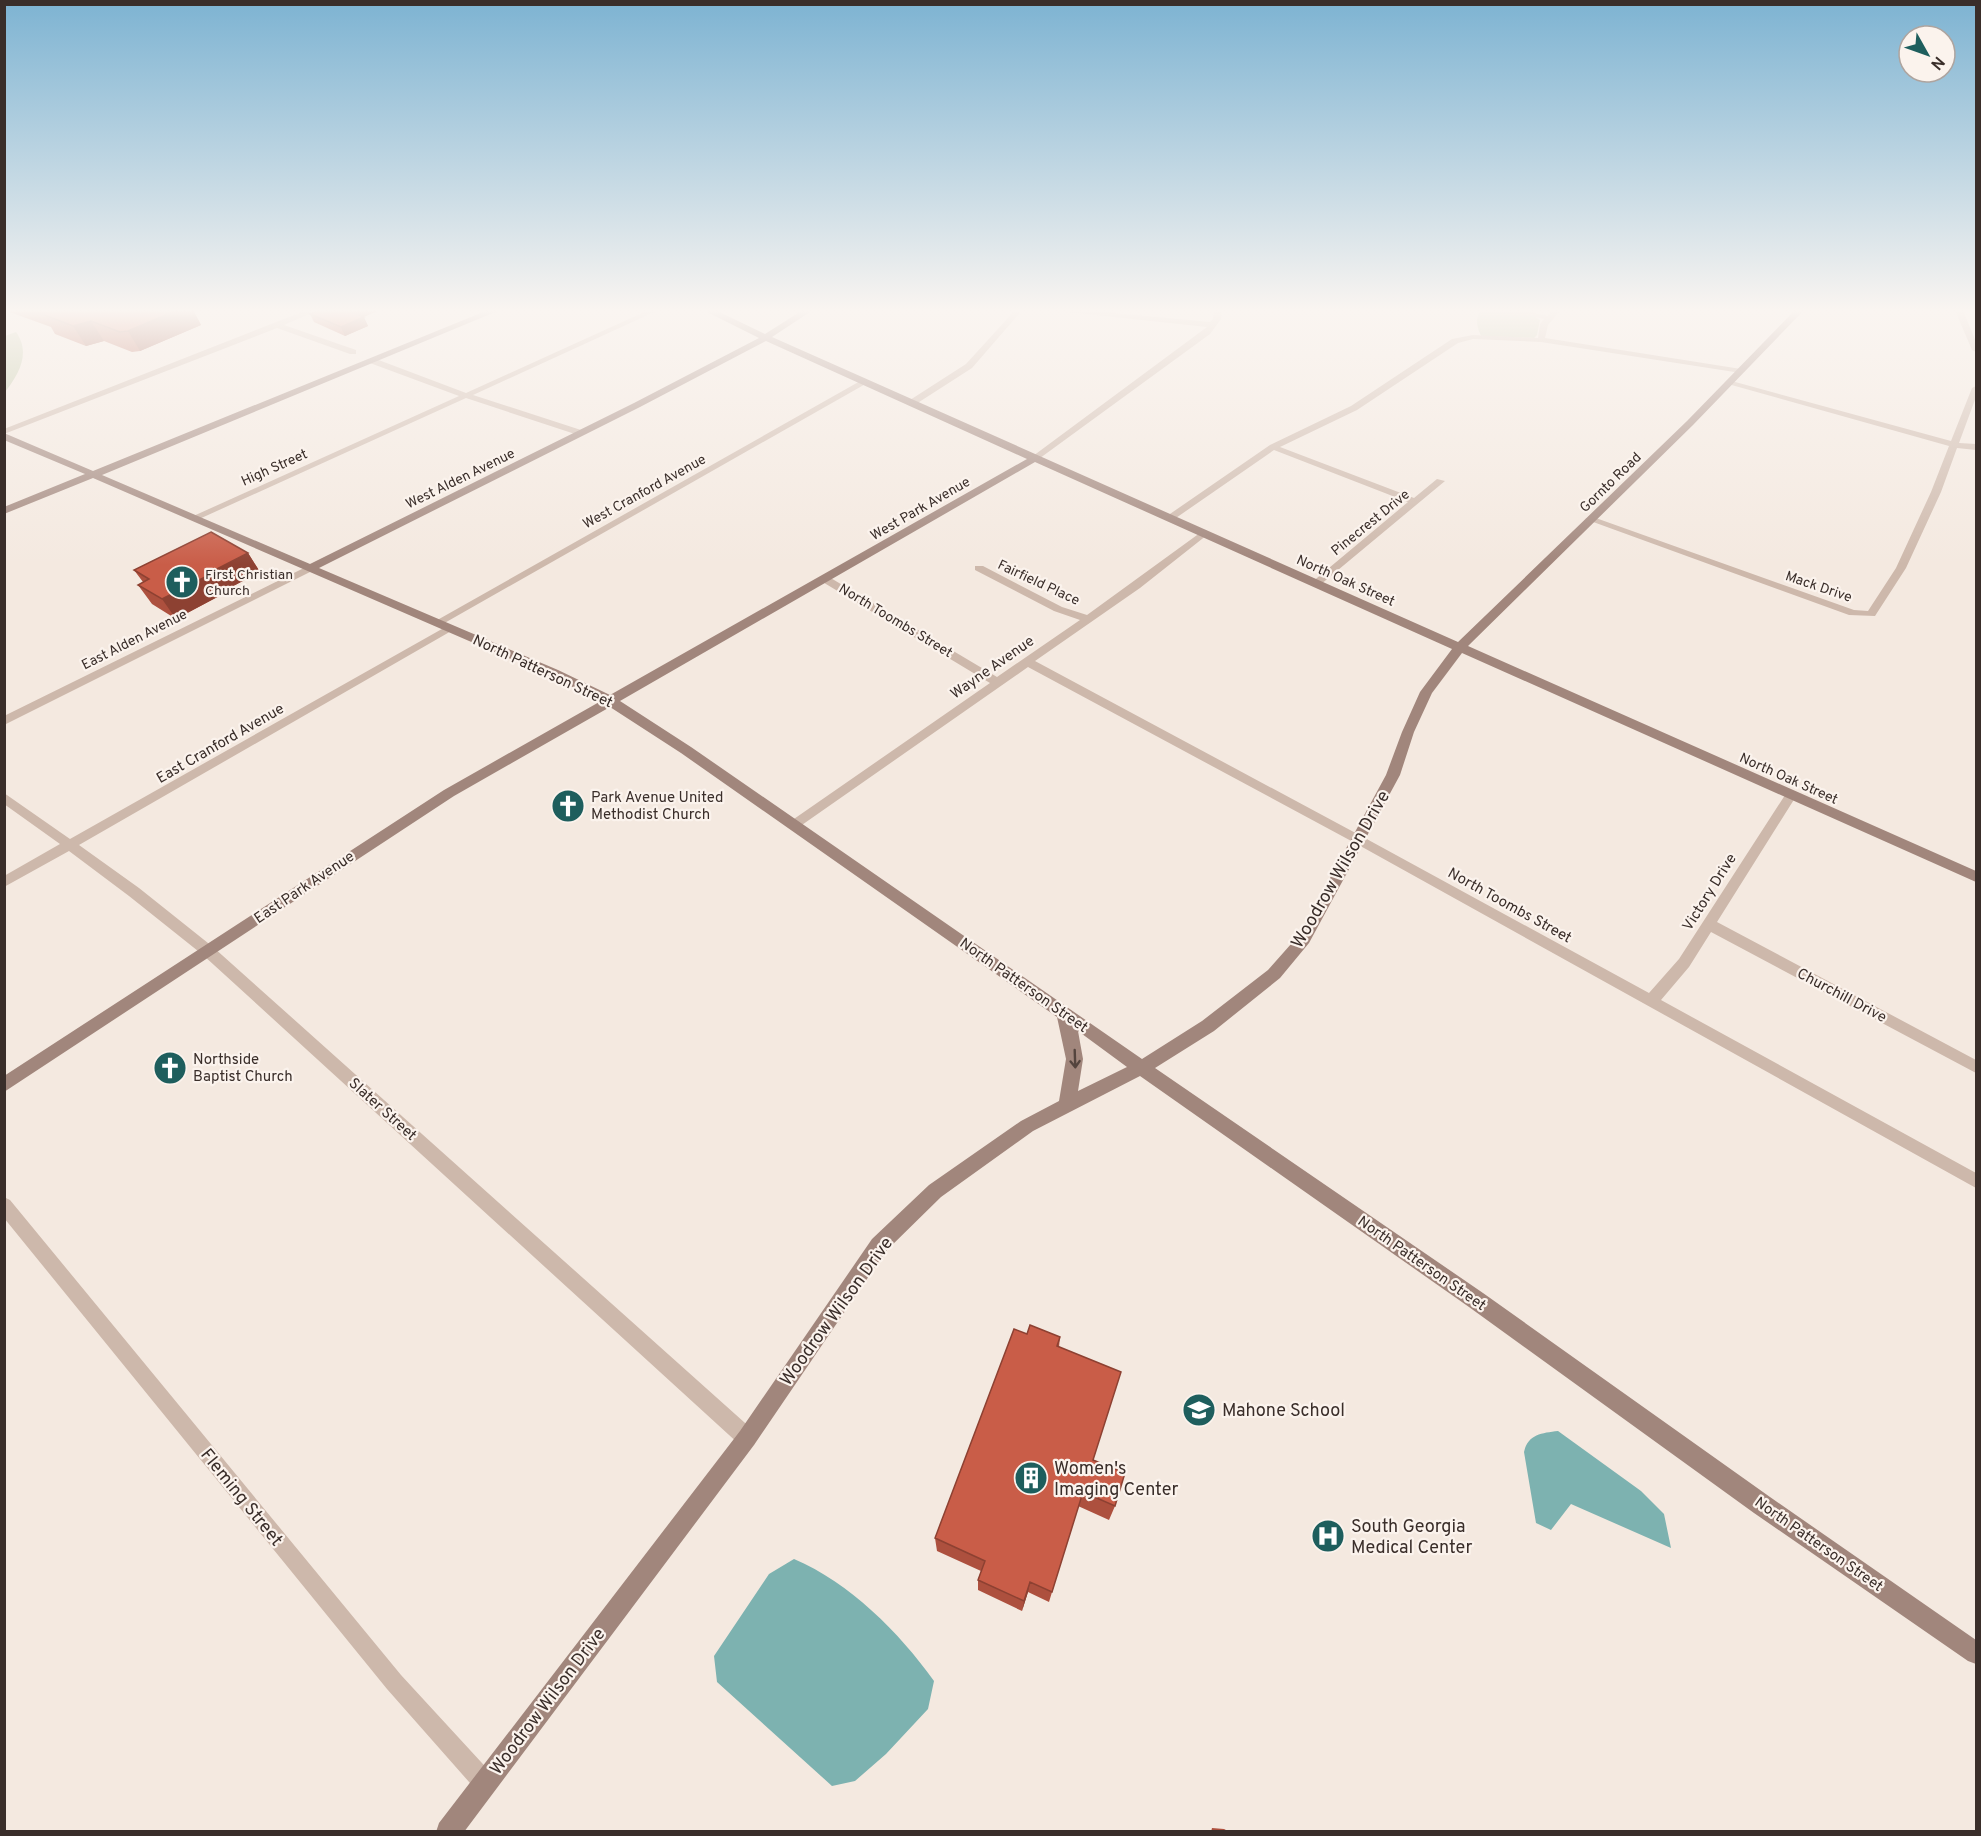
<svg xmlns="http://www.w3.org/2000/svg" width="1981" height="1836" viewBox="0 0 1981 1836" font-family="Overpass,sans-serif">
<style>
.green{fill:#bac49f}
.water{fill:#7db2b0}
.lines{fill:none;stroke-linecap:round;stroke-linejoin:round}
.street{fill:#cdb8ab;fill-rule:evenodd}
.secondary{fill:#a1867c;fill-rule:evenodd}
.wall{fill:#ad503e}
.shaded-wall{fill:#8d4132}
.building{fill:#c95d48;stroke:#8d4132;stroke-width:1.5}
.oneway{stroke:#54443e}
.labels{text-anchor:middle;stroke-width:4.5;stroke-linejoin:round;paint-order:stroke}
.far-street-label{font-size:14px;fill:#3a2e2a;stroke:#fbf3ed}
.far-poi-label{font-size:14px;fill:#3a2e2a;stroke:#fbf3ed;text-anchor:start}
.street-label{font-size:15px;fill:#3a2e2a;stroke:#fbf3ed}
.poi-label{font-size:15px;fill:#3a2e2a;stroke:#fbf3ed;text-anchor:start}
.near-street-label{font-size:18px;fill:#3a2e2a;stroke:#fbf3ed}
.near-poi-label{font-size:18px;fill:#3a2e2a;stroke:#fbf3ed;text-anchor:start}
</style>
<rect width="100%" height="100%" fill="#f4e9e0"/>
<!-- green -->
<path class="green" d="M1480 311 1532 315 1540 320 1537 335 1534 338 1481 336C1477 327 1475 320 1480 311Z
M16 332C31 353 19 374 5 392V336Z"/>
<!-- water -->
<path class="water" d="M1558 1431 1641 1491 1664 1514 1671 1548 1571 1504 1551 1530 1536 1523 1524 1452C1528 1434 1542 1433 1558 1431Z
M794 1559C850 1583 899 1632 934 1681L928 1709 886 1754 855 1781 832 1786 717 1682 714 1656 769 1574Z"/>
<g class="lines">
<!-- street -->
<path class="street" d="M312 308H323L284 325 356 350V354H350L277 328 4 434V429Z
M653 308H663L473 395 584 431V435H578L466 398 197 520 189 518 459 396 370 363V359H376L466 393Z
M1017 308H1024L972 368 916 404H910V400L966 364Z
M1030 308H1061L1210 322 1213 319 1214 308H1222L1221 319 1210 334 1036 461 1033 460V456L1207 327Z
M1442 308C1477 308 1513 307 1548 316L1554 308H1562L1548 325 1545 338 1741 369 1745 371 1741 373 1541 342 1473 339 1458 343 1357 410 1280 447 1414 498 1437 479 1445 481 1320 585 1316 586 1311 583 1408 502 1274 450 1173 520H1167V516L1270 445 1351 406 1452 339 1473 335 1538 338 1540 324 1544 319 1532 316Z
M1954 308H1962L1976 342V352L1972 350Z
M862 380 869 382 441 625H433L432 623Z
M1728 380 1951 441 1972 388 1976 386V397L1959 443 1976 444V450L1957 448 1941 492 1906 568 1875 616 1849 615 1585 519 1593 517 1854 610 1868 611 1896 568 1931 492 1949 446 1728 384Z
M1204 530 1207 531V535L1140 588 1035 661 1363 837 1649 993 1679 959 1787 792H1795L1797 795 1795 798 1717 922 1976 1060V1073L1711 932 1689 967 1661 1000 1976 1173V1188L1355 843 1028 667 799 827H791L789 824 791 821 990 683 821 581V577H829L997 677 1080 620 1054 611 975 570V566H983L1062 607 1087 615Z
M310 565 314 566V570L4 725V716Z
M449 625 453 626V630L79 845 139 888 213 947 754 1431 756 1438 754 1445 747 1447 740 1445 203 955 129 896 69 851 4 887V876L60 844 4 804V793L70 839Z
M4 1197 10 1200 401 1675 493 1775 496 1783 493 1791 485 1794 477 1791 387 1689 4 1218Z"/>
<!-- secondary -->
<path class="secondary" d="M493 308H505L102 475 310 564 634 403 759 338 699 308H711L765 334 806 308H816L772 337 1458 642 1687 421 1797 308H1806L1693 425 1468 646 1976 871V882L1462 653 1432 693 1414 732 1400 775 1309 943 1280 978 1214 1031 1155 1068 1483 1293 1770 1497 1976 1640V1664L1968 1661 1754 1513 1469 1307 1140 1076 1033 1131 941 1197 886 1251 754 1445 464 1832H436L439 1823 740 1431 872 1239 929 1185 1021 1121 1059 1101 1066 1059 1057 1017 681 753 610 707 454 796 4 1092V1076L444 790 601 701 550 676 93 478 4 514V507L85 474 4 440V433L93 471ZM766 341 1027 459 610 695 558 670 319 568 640 407ZM1035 462 1452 649 1420 692 1402 732 1386 775 1299 935 1268 970 1202 1021 1142 1059 691 747 620 701ZM1078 1031 1127 1067 1078 1091 1083 1059Z"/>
</g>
<!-- wall -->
<path class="wall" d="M4 308H192L201 325 140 351 132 352 104 341 86 346 55 334 51 327 4 310Z
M310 314 363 317 368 326 345 336 314 322Z
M248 553 260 572 222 592 223 594 176 619 152 604 138 585 143 582 134 570Z
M1027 1334 1060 1337 1059 1347 1093 1460 1115 1506 1109 1520 1078 1506 1049 1602 1028 1592 1022 1611 978 1590V1580L981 1571 937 1551 935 1538Z
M1212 1828 1224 1829 1230 1832H1211Z"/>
<!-- shaded-wall -->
<path class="shaded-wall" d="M182 308H192L201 325 140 351 128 331Z
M359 308H385L354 321 351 312Z
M364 317 368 326 345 336 341 327Z
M91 321 104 341 86 346 73 326Z
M248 553 260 572 222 592 223 594 176 619 162 599 209 573Z
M1030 1582 1028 1592 1022 1611 1024 1601Z"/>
<!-- building -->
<path class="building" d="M41 308H182L128 331 120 332 91 321 73 326 42 314 47 312Z
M324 308H359L351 312 364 317 341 327 310 314Z
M211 532 248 553 209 573 211 574 162 599 138 585 149 579 134 570Z
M1030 1325 1060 1337 1057 1346 1121 1372 1093 1460 1125 1473 1115 1506 1083 1492 1052 1592 1030 1582 1024 1601 978 1580 985 1561 935 1538 1014 1329 1027 1334Z"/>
<!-- one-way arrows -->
<defs><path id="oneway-shaft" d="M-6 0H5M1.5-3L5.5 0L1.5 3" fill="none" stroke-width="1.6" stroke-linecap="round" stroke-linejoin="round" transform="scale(1.5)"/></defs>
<use class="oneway" href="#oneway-shaft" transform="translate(1075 1059) rotate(88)"/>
<!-- sky -->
<linearGradient id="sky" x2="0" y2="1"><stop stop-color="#7db3d2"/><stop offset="0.55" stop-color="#faf5f1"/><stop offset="1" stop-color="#faf5f1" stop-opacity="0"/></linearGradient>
<rect width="1981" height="565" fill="url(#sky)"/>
<!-- icons -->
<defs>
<symbol id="church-disc" viewBox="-11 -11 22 22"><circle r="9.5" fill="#1e5e5d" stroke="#fbf3ed"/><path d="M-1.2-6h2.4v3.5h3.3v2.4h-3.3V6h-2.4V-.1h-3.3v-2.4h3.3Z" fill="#fff"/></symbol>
<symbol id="school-disc" viewBox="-11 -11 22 22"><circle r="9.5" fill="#1e5e5d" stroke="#fbf3ed"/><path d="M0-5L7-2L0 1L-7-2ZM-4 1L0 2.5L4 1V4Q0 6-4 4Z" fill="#fff"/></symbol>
<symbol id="building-disc" viewBox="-11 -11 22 22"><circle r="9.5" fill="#1e5e5d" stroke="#fbf3ed"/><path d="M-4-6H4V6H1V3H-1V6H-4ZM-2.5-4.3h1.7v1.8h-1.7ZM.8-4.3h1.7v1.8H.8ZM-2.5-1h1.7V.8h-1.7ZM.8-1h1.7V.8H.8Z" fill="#fff"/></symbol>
<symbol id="hospital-disc" viewBox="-11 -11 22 22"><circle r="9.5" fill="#1e5e5d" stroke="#fbf3ed"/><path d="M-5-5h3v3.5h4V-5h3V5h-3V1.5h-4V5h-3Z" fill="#fff"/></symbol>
</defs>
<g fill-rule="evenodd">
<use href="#church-disc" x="163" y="563" width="38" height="38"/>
<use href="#church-disc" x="549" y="787" width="38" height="38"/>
<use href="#church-disc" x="151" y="1049" width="38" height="38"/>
<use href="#school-disc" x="1180" y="1391" width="38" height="38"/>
<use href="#building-disc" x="1012" y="1459" width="38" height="38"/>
<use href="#hospital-disc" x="1309" y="1517" width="38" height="38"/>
</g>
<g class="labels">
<!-- far-street labels -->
<g class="far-street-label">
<text transform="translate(274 467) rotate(-24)" y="5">High Street</text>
<text transform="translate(460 478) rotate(-26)" y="5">West Alden Avenue</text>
<text transform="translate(1610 482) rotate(-44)" y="5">Gornto Road</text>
<text transform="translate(644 491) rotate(-29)" y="5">West Cranford Avenue</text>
<text transform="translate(920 508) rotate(-30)" y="5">West Park Avenue</text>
<text transform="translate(1370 522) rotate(-39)" y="5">Pinecrest Drive</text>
<text transform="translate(1346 580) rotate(24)" y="5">North Oak Street</text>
<text transform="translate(1039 582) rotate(25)" y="5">Fairfield Place</text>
<text transform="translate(1819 586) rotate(19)" y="5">Mack Drive</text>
<text transform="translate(896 620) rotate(31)" y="5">North Toombs Street</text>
<text transform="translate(134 639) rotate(-27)" y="5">East Alden Avenue</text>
<text transform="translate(1789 778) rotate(24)" y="5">North Oak Street</text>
</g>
<!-- far-poi labels -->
<g class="far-poi-label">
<text x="205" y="579">First Christian<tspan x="205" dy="16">Church</tspan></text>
</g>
<!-- street labels -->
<g class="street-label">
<text transform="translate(992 667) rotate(-35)" y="5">Wayne Avenue</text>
<text transform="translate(543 671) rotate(25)" y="5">North Patterson Street</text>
<text transform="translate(220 743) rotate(-30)" y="5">East Cranford Avenue</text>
<text transform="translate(304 887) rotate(-34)" y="5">East Park Avenue</text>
<text transform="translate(1709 892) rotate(-58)" y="5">Victory Drive</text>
<text transform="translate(1510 905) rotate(29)" y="5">North Toombs Street</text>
<text transform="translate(1024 985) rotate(35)" y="5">North Patterson Street</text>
<text transform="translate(1842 995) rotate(28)" y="5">Churchill Drive</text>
<text transform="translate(383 1109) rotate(42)" y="5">Slater Street</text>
<text transform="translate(1422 1263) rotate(35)" y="5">North Patterson Street</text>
<text transform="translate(1819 1544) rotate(35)" y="5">North Patterson Street</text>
</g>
<!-- poi labels -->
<g class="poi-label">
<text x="591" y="802">Park Avenue United<tspan x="591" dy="17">Methodist Church</tspan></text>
<text x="193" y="1064">Northside<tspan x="193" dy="17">Baptist Church</tspan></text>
</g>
<!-- near-street labels -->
<g class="near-street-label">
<text transform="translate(1340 869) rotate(-60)" y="6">Woodrow Wilson Drive</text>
<text transform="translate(836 1311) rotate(-54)" y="6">Woodrow Wilson Drive</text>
<text transform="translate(242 1497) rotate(51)" y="6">Fleming Street</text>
<text transform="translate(547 1701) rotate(-53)" y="6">Woodrow Wilson Drive</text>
</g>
<!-- near-poi labels -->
<g class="near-poi-label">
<text x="1222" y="1416">Mahone School</text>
<text x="1054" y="1474">Women's<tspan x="1054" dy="21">Imaging Center</tspan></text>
<text x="1351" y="1532">South Georgia<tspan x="1351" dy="21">Medical Center</tspan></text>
</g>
</g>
<!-- border -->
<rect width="1981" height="1836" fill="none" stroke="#3a2e2a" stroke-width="12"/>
<!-- north arrow -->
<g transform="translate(1927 54) rotate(130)"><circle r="28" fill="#fbf3ed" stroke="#aea49f" stroke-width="1.5"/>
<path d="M0-4.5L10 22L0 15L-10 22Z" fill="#1e5e5d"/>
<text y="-9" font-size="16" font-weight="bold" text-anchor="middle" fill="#3a2e2a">N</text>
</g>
</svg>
